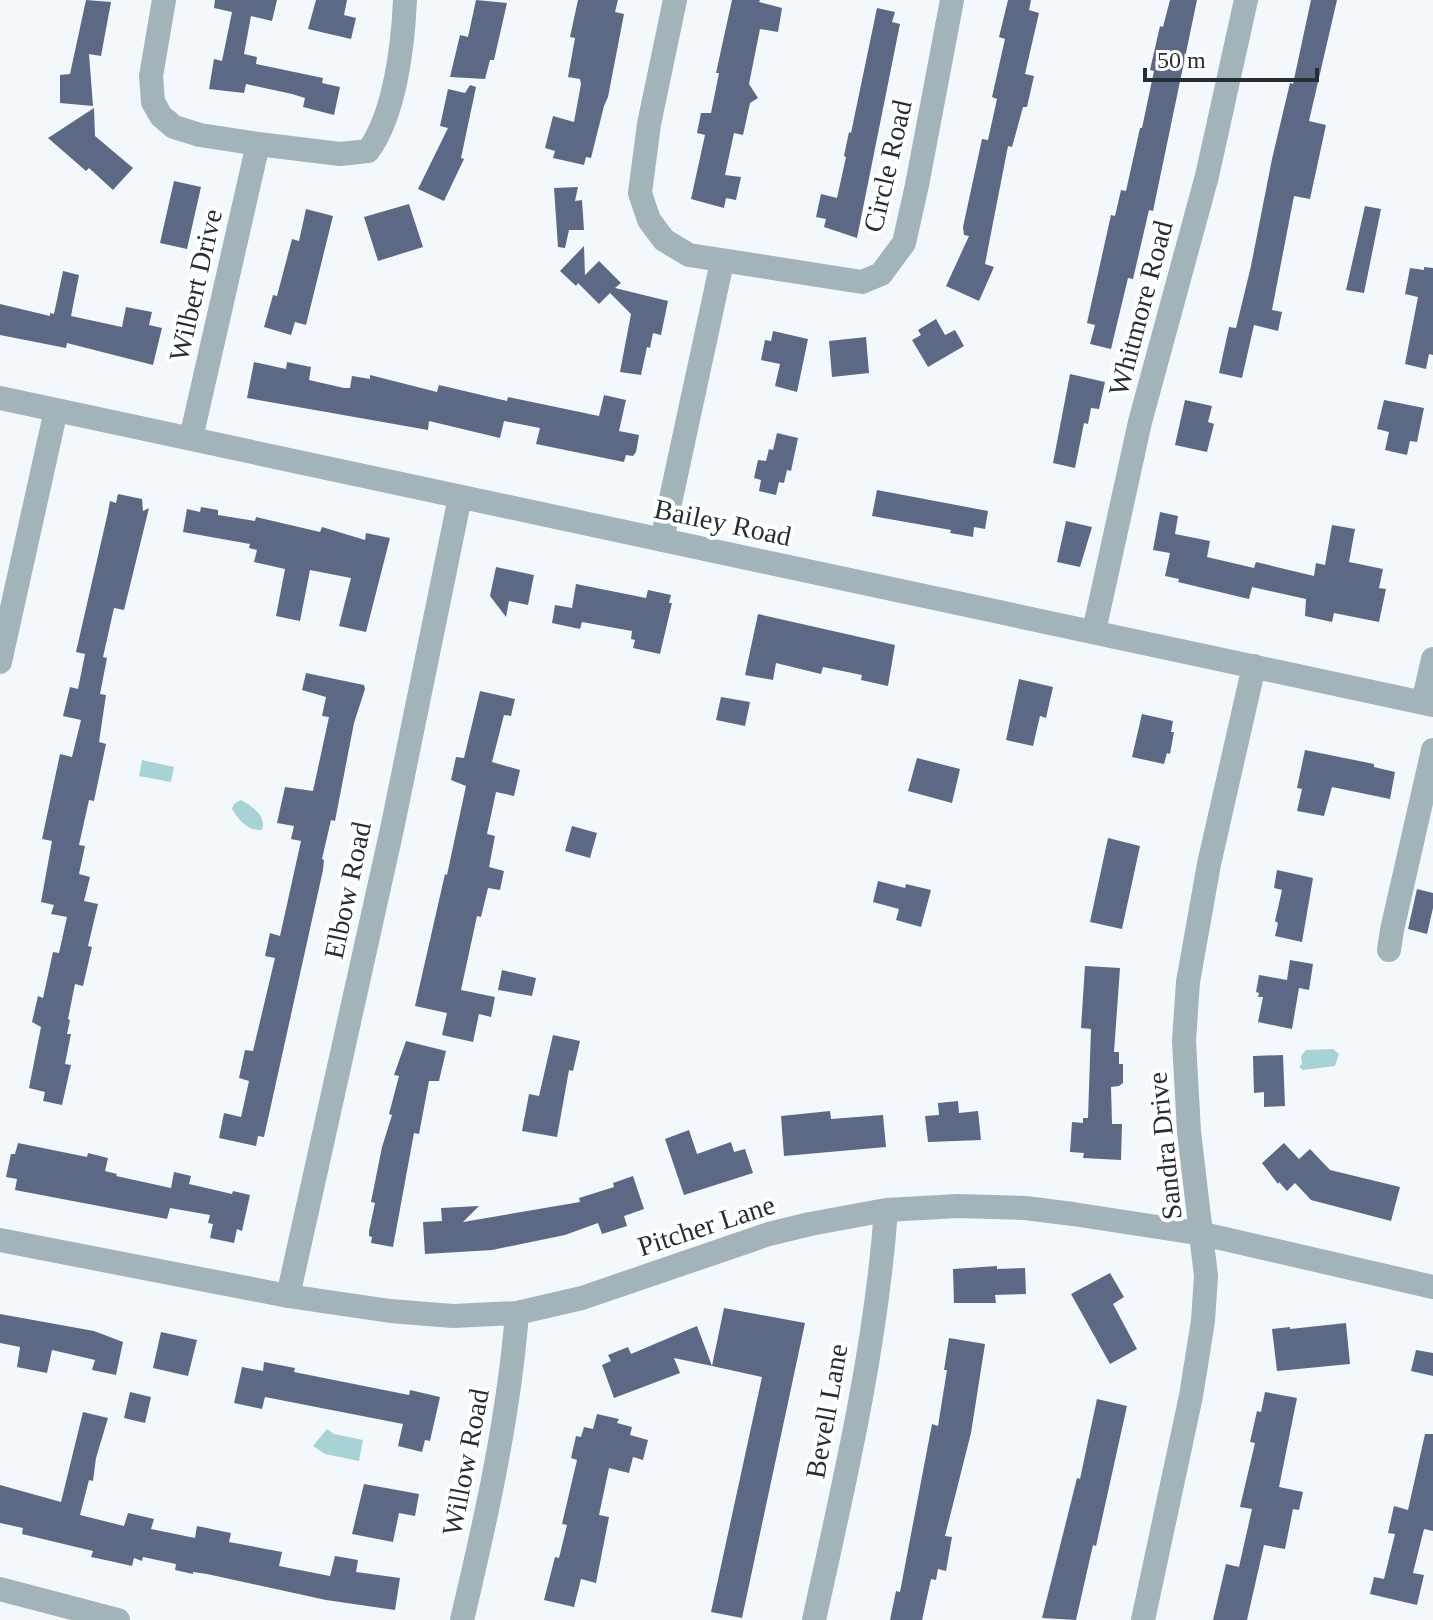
<svg xmlns="http://www.w3.org/2000/svg" width="1433" height="1620" viewBox="0 0 1433 1620" font-family="'Times New Roman',serif">
<style>
.water{fill:#a8d3d4}
.building{fill:#5d6984}
.lines{fill:none;stroke-linecap:round;stroke-linejoin:round}
.minor{stroke:#a2b3b9;stroke-width:24}
.labels{text-anchor:middle;stroke-width:8;stroke-linejoin:round;paint-order:stroke}
.street-label{font-size:28px;fill:#262f36;stroke:#fff}
</style>
<rect width="100%" height="100%" fill="#f3f8fc"/>
<!-- water -->
<path class="water" d="M142 760 174 767 171 782 139 776Z
M241 800C252 806 267 816 262 830 247 831 239 820 232 809L234 804Z
M1333 1049 1339 1054 1335 1066 1303 1070 1299 1067 1302 1064 1301 1056 1306 1050Z
M327 1429 334 1434 363 1440 359 1461 325 1454 313 1446Z"/>
<!-- building -->
<path class="building" d="M86 0 111 2 101 56 89 54 93 106 60 103V75L70 74Z
M215 0H277L272 21 251 16 244 54 257 57 256 64 323 78 322 83 340 87 334 115 303 107 305 98 292 94 246 84 244 93 209 89 214 59 222 61 232 12 214 8Z
M316 0H347L344 15 356 18 351 39 308 29Z
M476 0 507 3 494 60H490L485 79 450 77 460 35 468 37Z
M578 0H618L615 12 624 14 608 97 604 106 591 158 586 157 584 165 553 158 555 151 545 148 553 116 574 122 581 84 580 79 568 77 575 38 570 37Z
M732 0H760L759 2 782 8 778 32 760 29 749 84 758 98 750 103 743 135 734 133 725 175 741 177 736 200 726 198 724 208 691 199 705 135 697 133 701 113H711L719 73H716Z
M1008 0H1031L1029 10 1039 13 1025 74 1034 76 1027 107H1023L1012 147 1008 146 985 264 994 267 979 301 946 286 969 236 964 235 963 227 982 139 988 140 997 99 992 97 1005 39 999 37Z
M1170 0H1197L1153 211 1149 210 1133 279 1128 278 1111 349 1090 344 1095 325 1087 323 1111 215 1115 216 1121 190 1126 191 1140 128H1142L1154 71 1150 70 1160 26 1163 27Z
M1311 0H1337L1309 121 1326 125 1310 199 1294 196 1272 310 1282 312 1278 331 1254 325 1242 378 1219 373 1229 327 1236 328 1251 266 1272 159 1290 83 1293 84Z
M877 8 895 12 892 22 900 24 857 238 824 227 826 219 816 217 821 194 837 198 846 157 844 156 849 132 851 133Z
M470 85 476 87 461 158 464 159 444 201 418 189 448 128 440 126 448 89 465 93Z
M94 108 95 136 133 168 113 190 89 168 86 171 48 138Z
M174 181 201 187 187 249 160 243Z
M578 187 575 201 582 200 584 230H569L565 248 558 247 554 188Z
M409 204 423 247 378 261 364 217Z
M1365 206 1381 209 1364 293 1346 290Z
M306 209 333 216 306 325 295 322 291 335 264 327 273 295 277 296 292 239 299 241Z
M584 246 585 275 599 261 621 283 615 288 668 301 661 335 653 333 650 348 647 347 641 375 620 372 631 314 610 293 599 304 578 283 576 286 560 271Z
M1424 267 1433 268V355L1429 354 1426 369 1405 364 1418 297 1405 294 1410 268 1424 270Z
M63 271 79 275 71 316 122 327 126 307 152 312 149 325 162 328 153 365 67 343 66 348 0 335V304L50 316V313L54 314Z
M936 319 945 335 955 330 964 346 928 367 912 340 921 335 918 330Z
M773 331 808 339 797 392 775 386 780 364 761 360 765 340 771 341Z
M866 337 869 373 832 377 829 341Z
M254 362 286 369 287 362 311 367 309 380 344 388H350L352 376 370 379V375L437 392 439 385 507 401 508 397 599 416 604 395 626 400 619 431 639 435 636 452 633 456 626 455 624 462 536 444 540 428 504 421 500 438 429 421 428 430 247 398Z
M1070 374 1105 382 1099 409 1091 408 1088 424 1084 423 1075 468 1053 463Z
M1185 400 1212 406 1208 422 1214 424 1207 452 1175 445Z
M1384 400 1424 408 1417 442 1410 441 1407 455 1385 450 1389 432 1377 429Z
M777 433 798 438 791 471 787 470 784 483 779 482 776 495 759 491 761 480 754 478 758 460 766 461 769 449 773 450Z
M877 490 988 511 985 529 974 527 973 537 950 533 951 530 872 516Z
M118 494 142 499 143 511 149 508 124 610 114 608 103 657 107 658 100 694 106 695 99 742 106 744 94 801 89 800 79 845 85 846 79 874 90 877 84 901 98 904 88 946 92 947 83 986 75 984 68 1019 70 1020 67 1034H71L65 1064 71 1065 62 1105 43 1101 45 1092 29 1088 41 1027 32 1022 38 996 43 998 53 952 59 953 67 917 51 914 54 905 41 902 52 841 42 839 60 754 72 757 81 720 63 716 70 687 78 689 85 654 76 652 108 512 110 501 116 503Z
M201 507 218 510V515L255 521 256 517 320 532 322 527 365 540 366 533 390 538 366 632 339 626 351 578 310 570 300 621 276 616 285 569 254 562 257 550 249 548 250 544 183 532 187 509 200 512Z
M1160 512 1178 516 1175 534 1210 541 1207 557 1254 568 1256 562 1314 576 1316 563 1325 565 1332 525 1355 529 1349 562 1383 569 1379 588 1386 589 1379 622 1334 613 1332 622 1305 616 1306 599 1252 587 1249 599 1178 582 1179 579 1165 576 1170 553 1153 550Z
M1066 521 1092 527 1080 567 1057 562Z
M496 567 534 575 528 605 509 601 506 617 490 596Z
M576 584 646 598 648 590 671 595 669 603H672L660 654 633 648 635 640 631 639 632 631 582 622 580 629 552 623 555 605 572 608Z
M758 614 895 645 888 686 861 680 862 675 823 667 821 674 776 663 773 680 745 675Z
M306 673 364 685 365 689 354 723 335 821 331 820 322 859 324 860 323 870 264 1137 258 1136 256 1146 219 1138 224 1113 241 1117 249 1081 239 1078 245 1050 253 1051 275 958 265 956 270 933 280 936 301 841 291 839 294 826 277 823 285 787 313 791 329 717 322 716 326 697 302 690Z
M1019 679 1053 687 1046 718 1040 716 1033 746 1006 740Z
M480 691 515 699 511 716 504 715 492 762 520 770 514 796 496 792 487 834 495 836 489 867 504 871 500 890 488 888 481 917 477 916 461 990 495 997 491 1017 479 1014 473 1042 442 1035 447 1013 415 1006 445 874 447 875 466 786 451 780 456 757 464 758Z
M721 697 750 702 745 726 716 720Z
M1142 714 1173 721 1171 732H1174L1170 754 1167 753 1164 764 1132 757Z
M1305 750 1374 764V767L1395 772 1390 799 1332 787 1324 816 1297 811 1302 789 1297 788Z
M917 758 960 769 952 803 908 791Z
M572 826 597 833 590 858 565 851Z
M1108 838 1140 846 1122 929 1090 922Z
M1277 870 1313 878 1302 942 1275 936 1278 923 1275 921 1282 890 1274 888Z
M878 881 905 888 906 884 931 890 921 927 896 920 899 909 873 902Z
M1417 889 1433 893V908L1427 934 1408 929Z
M1290 960 1313 964 1309 990 1299 988 1292 1029 1258 1022 1263 997H1258L1259 993 1256 992 1259 975 1287 980Z
M1085 966 1120 968 1114 1052H1119V1064H1123V1083L1119 1086 1111 1087 1112 1124H1122L1121 1160 1083 1158 1084 1153 1070 1152 1072 1122 1083 1123V1118H1088L1091 1029 1081 1028Z
M502 970 536 978 532 996 498 990Z
M553 1035 580 1041 573 1071 569 1070 557 1137 522 1131 529 1094 539 1096Z
M406 1041 446 1051 439 1081H429L419 1134 414 1133 393 1247 371 1243 372 1237 369 1236V1231L375 1203 371 1202 382 1147 392 1115 389 1114 399 1076 394 1075Z
M1283 1055 1285 1106 1264 1107V1092L1254 1093 1253 1056Z
M958 1101 959 1113 978 1111 981 1140 928 1142 925 1116 939 1115 938 1103Z
M830 1111 831 1119 883 1115 886 1147 784 1156 781 1116Z
M689 1130 697 1154 731 1142 734 1152 745 1149 753 1173 684 1195 665 1139Z
M18 1143 87 1157 88 1153 108 1158 105 1171 117 1174 116 1176 171 1188 174 1172 191 1176 189 1184 232 1194 233 1191 250 1195 242 1231 237 1229 234 1243 210 1238 213 1224 208 1223 210 1215 170 1208 167 1219 15 1190 17 1179 6 1177 11 1154H15Z
M1284 1143 1299 1159 1310 1149 1330 1170 1400 1187 1391 1221 1311 1200 1295 1183 1287 1191 1279 1182 1278 1184 1262 1163Z
M633 1176 644 1209 624 1216 627 1226 602 1234 598 1223 565 1235 492 1250 425 1254 423 1222 442 1221 441 1208 479 1206 463 1222 580 1202 579 1198 614 1187 613 1183Z
M997 1266V1269L1025 1268 1026 1294 995 1295 996 1303H954L953 1269Z
M1110 1273 1124 1297 1113 1304 1137 1349 1110 1364 1071 1294Z
M724 1308 805 1323 742 1618 711 1612 762 1377 712 1366Z
M0 1314 94 1331 123 1342 116 1375 92 1370 95 1360 52 1350 47 1373 17 1367 20 1347 0 1343Z
M1346 1323 1350 1364 1277 1371 1272 1329 1290 1327V1329Z
M697 1326 712 1366 674 1358 680 1373 614 1398 602 1365 611 1361 608 1355 628 1347 631 1354Z
M161 1332 197 1340 188 1376 153 1368Z
M949 1338 985 1344 971 1433 945 1536 952 1537 946 1571 938 1569 936 1580 931 1579 922 1620H890L896 1591 900 1592 932 1424 938 1426 947 1370H944Z
M1416 1350 1433 1353V1376L1411 1371Z
M264 1362 295 1368 294 1372 409 1395 410 1390 440 1397 430 1441 425 1440 422 1452 398 1446 403 1424 265 1397 262 1409 234 1403 242 1367 263 1371Z
M130 1392 151 1397 145 1423 124 1418Z
M1265 1392 1297 1398 1279 1487 1303 1492 1299 1510 1293 1509 1285 1549 1264 1545 1247 1620H1213L1226 1564 1239 1567 1252 1509 1240 1507 1255 1443 1250 1442 1257 1411 1261 1412Z
M1097 1399 1127 1406 1096 1546 1093 1545 1076 1620 1042 1618 1077 1478 1080 1479Z
M83 1412 108 1418 96 1458 93 1481 89 1480 80 1515 124 1526 128 1513 154 1519 151 1529 195 1538 197 1526 231 1533 229 1542 282 1552 279 1566 330 1576 335 1556 358 1560 356 1572 400 1578 395 1610 326 1600 207 1574 193 1572V1574L175 1570 176 1564 143 1557 142 1561 134 1558 132 1566 110 1561 91 1557 93 1551 22 1534 23 1528 0 1523V1485L61 1502Z
M597 1414 619 1419 617 1423 632 1427 630 1435 648 1440 643 1460 633 1457 629 1473 609 1468 599 1515 609 1517 596 1583 581 1579 574 1607 544 1600 555 1557 559 1558 567 1525 562 1524 577 1460 571 1458 576 1436 581 1437 584 1427 593 1429Z
M1425 1434H1433V1531L1424 1529 1413 1573 1424 1575 1417 1605 1370 1594 1374 1577 1384 1579 1395 1534 1388 1533 1394 1506 1408 1510Z
M364 1484 419 1494 415 1516 399 1513 393 1542 352 1534Z"/>
<g class="lines">
<!-- minor -->
<path class="minor" d="M164 0 151 76 153 102 161 116 174 127 200 135 258 144 340 154 368 151C395 115 403 45 405 0
M675 0 649 124 640 193 649 220 664 240 689 255 862 282 881 274 904 243 917 185 952 0
M0 398 1433 705
M191 438 258 144
M662 540 722 262
M1094 631 1140 422 1207 176 1246 0
M0 662 56 410
M1423 703 1433 659
M1389 950 1392 930 1433 750
M0 1240 288 1296 390 1311 453 1316 517 1313 582 1298 769 1234 810 1224 886 1210 958 1206 1025 1208 1073 1214 1203 1234 1433 1287
M288 1296 392 829 460 497
M0 1589 118 1620
M462 1620C486 1519 509 1416 517 1313
M814 1620C844 1484 876 1349 886 1210
M1143 1620 1191 1396 1203 1321 1206 1276 1189 1132 1184 1041 1188 982 1209 864 1254 666"/>
</g>
<g class="labels">
<!-- street labels -->
<g class="street-label">
<text transform="translate(887 166) rotate(-77)" y="10">Circle Road</text>
<text transform="translate(195 285) rotate(-77)" y="10">Wilbert Drive</text>
<text transform="translate(1140 308) rotate(-75)" y="10">Whitmore Road</text>
<text transform="translate(723 522) rotate(12)" y="10">Bailey Road</text>
<text transform="translate(347 890) rotate(-78)" y="10">Elbow Road</text>
<text transform="translate(1164 1146) rotate(-96)" y="10">Sandra Drive</text>
<text transform="translate(706 1225) rotate(-18)" y="10">Pitcher Lane</text>
<text transform="translate(826 1411) rotate(-80)" y="10">Bevell Lane</text>
<text transform="translate(465 1462) rotate(-79)" y="10">Willow Road</text>
</g>
</g>
<!-- scale -->
<path d="M1145 68v12h172v-12" fill="none" stroke="#262f36" stroke-width="4"/>
<text x="1157" y="68" font-size="24" fill="#262f36" stroke="#ffffff" stroke-width="6" paint-order="stroke">50 m</text>
</svg>
